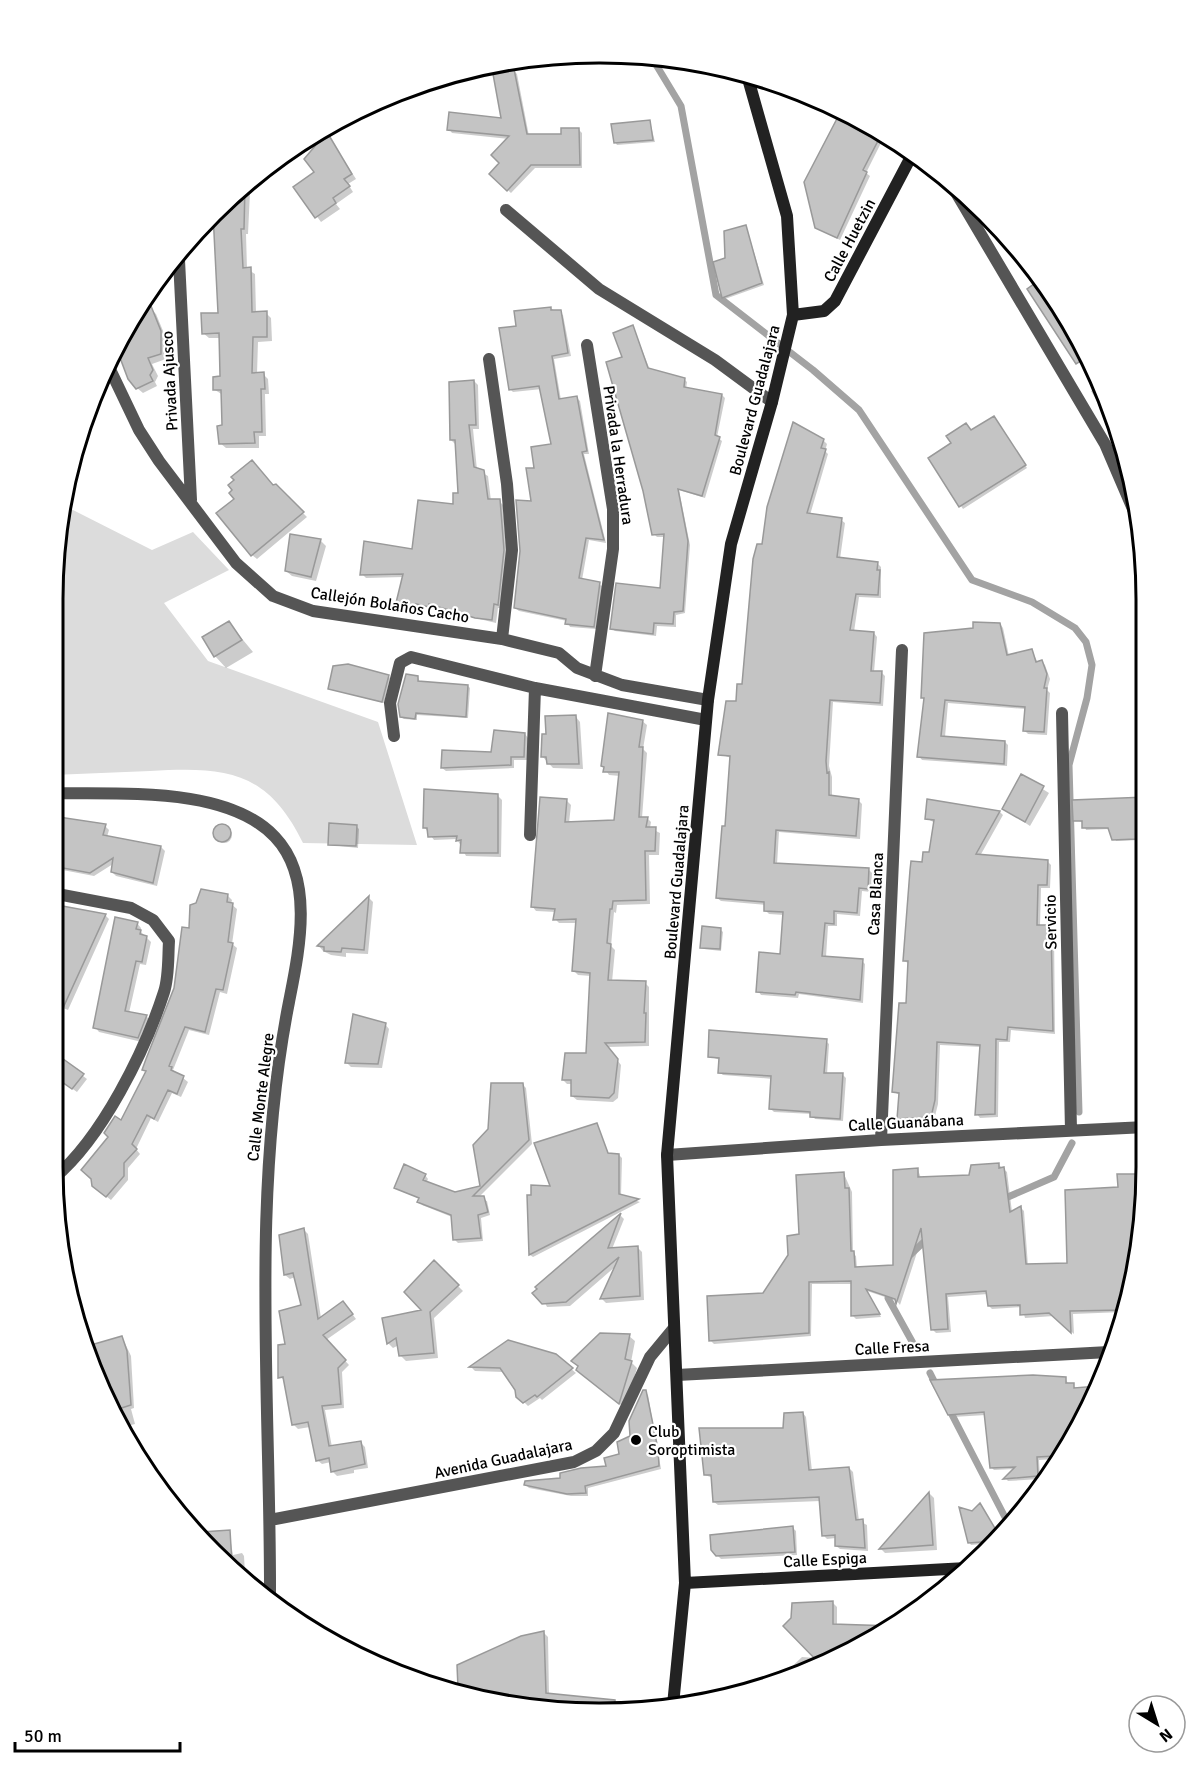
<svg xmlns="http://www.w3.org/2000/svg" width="1199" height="1766" viewBox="0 0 1199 1766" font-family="Signika,sans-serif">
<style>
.green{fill:#dcdcdc}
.shadow{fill:#0003}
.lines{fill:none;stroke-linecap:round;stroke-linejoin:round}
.stream{stroke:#a3a3a3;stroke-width:7}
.building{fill:#c4c4c4;stroke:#999;stroke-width:1.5}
.street{stroke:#555;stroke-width:12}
.secondary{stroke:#222;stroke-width:12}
.poi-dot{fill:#000;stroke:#fff;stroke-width:2}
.labels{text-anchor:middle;stroke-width:4.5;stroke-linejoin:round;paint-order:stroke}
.street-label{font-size:16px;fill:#000;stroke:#fff}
.poi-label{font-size:16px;fill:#000;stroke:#fff;text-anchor:start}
.rim{fill:none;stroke:#000;stroke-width:3}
</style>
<rect width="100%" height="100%" fill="#fff"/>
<!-- green -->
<path class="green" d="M63 495 71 509 152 550 193 532 229 570 164 603 208 661 378 722 417 845 303 843C267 769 224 767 150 771 117 772 85 774 53 775L52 600Z"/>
<!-- shadow -->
<path class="shadow" d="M655 58 691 62 659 68Z
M514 71 517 74 529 136H563L578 129 582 133V168H535L511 193 491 174 501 163 509 139 452 133 449 129 503 120Z
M842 112 885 135 866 173 870 176 840 240 816 228Z
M650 122 655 142 617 145 615 142Z
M327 134 356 179 348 184 353 192 336 204 340 209 321 222 295 187 316 173Z
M254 179 250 192 248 234H246L247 269 255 274 256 313H266L271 318 272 341 258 342 257 374H263L268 379 269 394H265L266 436H259V448H226L220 443 224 427 223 395 215 390 222 378 220 338H209L203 333 219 314 216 210Z
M746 226 764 285 725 299 723 297 727 259Z
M1054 295 1105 390 1112 414 1106 416 1091 391 1099 386 1079 353Z
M550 308 563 315 571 356 554 359 561 400 577 398 580 401 589 454H584L606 543 589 540 582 580 603 586 596 629 570 627 567 621 519 611 515 608 536 469 553 445 542 389 513 392 510 389 518 327Z
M151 309 156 314 166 338V359L152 364 158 376 155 382 157 386 143 393 137 388Z
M633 327 650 370 684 379 687 382 686 389 722 395 725 398 717 437 722 441 705 498 679 490 690 545 685 613 676 615V627L657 626 656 636 615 631 612 629 662 590 665 537H657L654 534 624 358Z
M474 381 478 385 479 429H473L477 470 488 476 491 501H499L503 505 507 555 501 608H498L496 623 425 606 424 609 420 607 419 614 400 611 396 607 404 577 366 578 362 574 414 550 455 505 459 495 455 444 451 440Z
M996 420 1027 468 963 509 930 459 972 432Z
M823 440 827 444 825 451 828 454 810 515 841 520 845 523 840 559 877 563 881 567V598L859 597 854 632 874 633 877 637 874 672 882 673 885 676 883 706 833 702 829 766 832 777V796L858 800 862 804 860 839 779 832 777 865 868 869 872 873 871 892 862 891 860 916 837 914V926H828L826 957 862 961 865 964 863 1003 799 994 798 998 761 995 758 991 781 955 784 915 769 914 765 910 766 905 721 901 717 898 726 828 731 758 720 754 744 685 763 546Z
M236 480 276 486 307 517 257 559 252 555 236 499Z
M320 540 326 546 316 581 292 576 286 571Z
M229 623 253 652 226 668 215 656Z
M1000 624 1003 628 1009 656 1032 651 1038 663 1042 662 1045 665 1050 679 1047 690 1050 693 1047 735 1028 734 1024 730 1026 709 948 703 945 737 1005 742 1008 745 1007 766 922 760 919 756 925 701 922 697 975 629Z
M388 676 390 678 384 703 330 689Z
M418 677 420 682 468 686 470 688 468 718 417 715V720L404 719 401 717Z
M576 717 580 722 583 769 553 768 542 756 547 736Z
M642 721 647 725 643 749 647 753 642 818H647L651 822 650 828 660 833 659 855H649L650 904 617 905 616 913 614 912 611 946 615 950 612 982 645 983 649 987V1046L607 1047 621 1065 618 1098 613 1102 577 1100 572 1096 573 1084H567L563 1080 587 1055 591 976 578 975 574 971 577 923H559L555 919 556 912 536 911 532 906 567 801 571 805 569 823 615 822 620 776 609 775 603 766Z
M525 734 528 738 527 760H514V768L446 771 442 768 493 753Z
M1022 776 1049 793 1030 826 1003 808Z
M498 796 502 800 501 857 466 856 457 839 434 840 425 828Z
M1146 799V832H1138L1139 840 1116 841 1110 829 1086 830 1083 822 1074 820V802Z
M928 801 1000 812 1003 815 980 856 1047 861 1051 865 1050 888H1041L1040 926 1051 927 1054 930 1055 1034 1011 1030 1010 1042H999L998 1117 980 1118 977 1114 981 1047 940 1045 938 1104 934 1120 902 1122 898 1118 900 1095 894 1092 907 1005 910 964 904 961 924 864 931 854 935 823 926 818Z
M52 817 105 826 109 830 107 837 161 847 165 851 157 886 116 876 112 872 113 864 94 876 52 868Z
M356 826 359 829 358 848 330 845Z
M216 835a8 8 0 1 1 16 0a8 8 0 1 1-16 0Z
M228 896 232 900 231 904 237 909 232 944 237 948 227 994 220 992 209 1035 189 1030 173 1070 188 1082 181 1097 172 1093 158 1122 151 1118 136 1149 140 1154 128 1168V1180L111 1200 98 1190 121 1122 147 1072 144 1069 175 989 190 930Z
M369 898 373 902 368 954 346 953V957L331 955 323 951 319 946Z
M58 906 106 916 109 919 68 1010 63 1008 52 1029V920H55Z
M137 923 141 928V932L151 942 146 965 140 964 129 1013 146 1016 151 1021 142 1042 99 1032 95 1027Z
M720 929 723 932 721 951 704 949 702 947Z
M1143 1001H1146V1021L1144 1019Z
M385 1024 389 1029 382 1068 351 1067 346 1062Z
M826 1041 829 1044 827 1075H843L846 1078 843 1121 815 1119 812 1114 774 1112 771 1109 773 1079 723 1075 719 1072 720 1060 709 1056Z
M52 1046 60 1053 57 1056 87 1079 77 1092 60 1080 52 1089Z
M523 1085 526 1088 532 1144 478 1198 487 1201 490 1215 481 1218 483 1241 458 1243 455 1240 452 1217 422 1205 420 1199 396 1187 425 1175 428 1179 426 1183 455 1194 482 1187 474 1146Z
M596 1125 609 1155H619L622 1158 621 1196 640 1202 533 1257 530 1255 528 1197 552 1188Z
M999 1165 1007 1172 1012 1212 1021 1208 1024 1211 1028 1266 1068 1265 1119 1188V1176L1146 1175 1136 1273 1123 1312 1073 1314 1074 1334 1054 1316 1025 1318 1022 1307 992 1309 989 1306 988 1294 948 1297 951 1332 936 1333 932 1329 923 1234 900 1305 897 1301 867 1291 881 1317 856 1319 853 1316 852 1284H812L811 1336 714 1344 711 1341 764 1295 800 1235 844 1174 852 1192 853 1253 856 1256 857 1268 895 1267 918 1170 921 1178 971 1176Z
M60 1213 67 1232 63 1233Z
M621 1216 624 1219 612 1249 638 1248 642 1252 644 1300 606 1303 602 1299 616 1266 570 1306 547 1307 537 1287Z
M304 1230 308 1234 321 1318 347 1307 356 1319 326 1340 349 1365 342 1372 344 1408 325 1410 332 1447 360 1442 365 1447 368 1468 354 1470V1473L337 1476 333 1472 331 1462 322 1464 317 1460 310 1427 298 1429 294 1425 286 1381 280 1377 287 1345 303 1306 295 1277 290 1279 285 1275 280 1236Z
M434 1262 463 1291 434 1318 438 1358 406 1361 400 1355 399 1345 393 1348 388 1343 383 1320 424 1311Z
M629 1336 635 1341 631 1362 637 1368 625 1408 584 1376Z
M122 1337 131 1356 134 1408 131 1409 135 1424 123 1427 84 1347Z
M508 1341 555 1355 576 1373 542 1400 540 1398 528 1406 518 1396 504 1372 475 1371 472 1368Z
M1065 1378 1069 1385 1076 1388 1090 1409 1054 1459 1039 1460 1040 1479 1008 1481 1006 1479 1015 1469 994 1470 991 1467 986 1415 953 1417 950 1414Z
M645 1392 648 1395 661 1469 588 1488V1496H571L529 1488 526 1485 607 1468 621 1455 632 1437Z
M803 1413 806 1417 812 1471 849 1468 853 1472 859 1521 867 1525 868 1551 840 1549 836 1546V1538L827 1539 823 1535 821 1501 718 1505 714 1502 713 1478 705 1475 784 1429Z
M930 1494 934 1498 937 1550 885 1553 881 1549Z
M982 1507 999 1536 993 1543 971 1545 969 1542Z
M793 1528 796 1531 797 1555 721 1559 717 1555Z
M229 1531 233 1555 242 1553 244 1556 245 1573 242 1574 213 1543Z
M833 1603 837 1607V1625L887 1627V1621L901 1619 873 1640 784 1674 802 1657 816 1658Z
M544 1633 548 1637 549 1695 621 1702 625 1708 563 1712 459 1688Z"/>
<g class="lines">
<!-- stream -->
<path class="stream" d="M652 58 681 106 716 295 813 370 859 410 972 580 1032 602 1075 628 1086 642 1092 665 1087 698 1069 765 1079 1112
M1001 1200 1054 1177 1072 1143
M908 1257 928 1238
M892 1289 888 1298 914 1345
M930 1373 937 1387
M948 1407 1008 1523"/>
</g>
<!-- building -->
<path class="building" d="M514 69 527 134H561V128H579L580 165H531L507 191 489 174 499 163 491 155 509 136 447 130 449 112 501 118 493 74Z
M841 111 882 133 863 170 867 172 837 238 815 228 804 182Z
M650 120 653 140 614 143 611 124Z
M327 132 352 174 344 179 350 186 333 198 336 203 315 218 293 187 314 172 304 159Z
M245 186 244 229H241L243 268 251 267 252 312 267 311V337H253L252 373 264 372 265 389H261L262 432H254L255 443 219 444 217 426 222 425 221 390H213V377L220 376 219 333 202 334 201 313H218L213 213Z
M746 225 762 283 722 298 713 262 725 258 724 231Z
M1041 279 1054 295 1087 357 1076 364 1027 289Z
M149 301 161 331V354L148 358 153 370 150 375 153 381 136 389 128 379 116 347Z
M551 307V310H561L568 353 552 356 559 399 577 396 587 451 582 452 604 540 586 538 579 578 600 582 594 627 565 624 566 619 514 608 520 551 516 500 531 501 526 468H534L531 447 551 444 539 386 509 390 499 328 516 326 514 311Z
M633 325 648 368 685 378 684 387 722 394 715 435 720 437 702 496 678 489 688 541 683 611 674 612 673 624 654 623 653 634 610 629 616 583 660 588 664 534 652 535 643 491 606 362 622 357 613 333Z
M474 380 476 425H469L474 467 484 470 488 499H500L504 550 498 605 494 604 492 620 475 618 429 604V607L416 604 415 610 395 607 403 574 360 575 364 541 412 549 418 500 453 504V493H458L455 440H450L449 382Z
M994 416 1026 465 959 507 928 458 951 443 946 436 966 423 971 430Z
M793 422 824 439 821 448 826 449 807 513 842 518 837 557 878 562 877 570H880L878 595 856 594 850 630 874 632 871 671H882L880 703 830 700 826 761 827 773 829 772V795L859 799 856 836 776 830 774 863 869 868 868 889 859 888 857 913 834 911V924L825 923 822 956 863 959 860 1000 796 992 795 995 756 992 759 952 780 954 783 912 764 911V902L716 898 722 826H725L730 756 718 755 726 701H736L737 684H742L753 559 757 544H762L767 507Z
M252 460 273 485 276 484 304 512 251 556 216 513 234 499 229 493 232 490 228 485 234 480 231 477Z
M290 534 321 539 311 577 285 571Z
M229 621 242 640 214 657 202 637Z
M973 622 1000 623 1007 655 1032 649 1036 662 1042 660 1047 674 1044 688H1047L1044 732 1023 731 1025 707 945 700 941 736 1005 741 1004 764 917 757 924 698H921L924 633 973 628Z
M348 664 389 675 382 702 328 689 333 666Z
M406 674 418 676V681L468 685 466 717 416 713 415 719 400 717 398 704Z
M608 713 643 720 639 747H643L639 817H648L646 827H656L655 851H645L646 900 613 901 612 909H610L607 943 611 944 608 980 646 981 644 1013H646L645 1042 605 1043 618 1059 614 1093 609 1098 571 1096V1080H562L565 1053H586L590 973 572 971 576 919 553 920 555 909 531 907 540 797 567 799 565 822 614 820 619 772H603L604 767 601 766Z
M576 715 579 764H547L546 757H541L542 734H546L545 716Z
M494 730 525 733 524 757H511V765L441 768 442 750 491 752Z
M1021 774 1044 786 1025 822 1002 809Z
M424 789 498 794V853H460L461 840 456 841 457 836 428 837 427 828H423Z
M1146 797V831H1136L1137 839 1112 840 1108 828H1082V821H1073L1072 800Z
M927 799 1000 811 976 854 1048 860 1047 885H1038L1037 925H1051L1053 1031 1008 1027 1007 1040 996 1039 995 1114 975 1115 980 1045 937 1042 935 1100 931 1117 897 1119 899 1093 892 1092 899 1003H906L908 961H903L910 870 911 861 922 862 923 852H929L934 820 925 819Z
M52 816 106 824 103 835 161 846 153 883 111 872 113 858 90 873 52 866Z
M329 823 357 825 356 846 328 845Z
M213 833a9 9 0 1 1 18 0a9 9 0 1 1-18 0Z
M201 889 228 894 227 902 233 903 228 942 233 943 223 990 216 989 205 1032 185 1027 169 1066 172 1067 171 1070 184 1076 177 1094 168 1090 154 1119 147 1115 132 1144 137 1149 124 1163V1176L106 1197 92 1186 91 1179 81 1170 108 1137 104 1133 115 1116 121 1120 146 1071 142 1070 146 1059 174 988 182 927 189 928 190 905 196 903Z
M369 896 364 950 342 948 341 952 324 951V947L317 946Z
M57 905 106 914 52 1032V924Z
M115 917 138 922 136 929 141 930 140 934 147 936 142 962 136 961 125 1011 147 1015 138 1038 93 1028Z
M702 926 721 928 720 949 700 948Z
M353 1014 386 1023 378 1064 345 1063Z
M709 1030 827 1039 824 1073H843L840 1119 810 1117V1112L769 1109 771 1076 718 1073 719 1058 708 1057Z
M52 1051 84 1074 72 1089 52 1075Z
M491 1083H523L529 1140 473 1196H484L488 1212 478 1215 481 1238 453 1240 451 1215 417 1202 419 1198 394 1188 404 1164 426 1174 423 1180 455 1192 480 1186 473 1145 488 1129Z
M597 1123 608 1153 619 1154V1194L639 1199 529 1255 527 1195H531V1185L550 1186 534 1143Z
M999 1163V1168L1004 1167 1010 1212 1021 1206 1026 1264 1067 1263 1065 1190 1118 1187 1117 1174H1141L1142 1213 1136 1273 1124 1310 1070 1311 1071 1333 1049 1313 1020 1315V1305L988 1306 986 1291 946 1294 948 1329 931 1330 921 1228 896 1304 895 1299 866 1289 880 1314 851 1316V1281L809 1282V1333L709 1341 707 1296 763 1293 788 1255 787 1236 799 1234 796 1175 844 1172 845 1188H849L851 1251H854L855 1267 893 1265V1170L918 1168V1177L969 1175 971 1165Z
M621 1213 608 1248 638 1246 640 1296 600 1299 619 1257 566 1302 542 1304 532 1293 537 1289 535 1287Z
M304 1228 318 1319 343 1301 353 1314 323 1335 346 1360 338 1368 341 1404 322 1406 329 1446 361 1441 365 1464 331 1472 329 1458 316 1461 308 1422 292 1425 283 1377 278 1378V1345L285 1344 279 1311 301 1305 293 1273 284 1275 279 1235Z
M434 1260 459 1285 430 1312 434 1353 399 1356 396 1338 387 1344 382 1318 421 1310 404 1292Z
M600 1333 630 1334 625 1359 632 1361 619 1404 576 1370 578 1366 571 1361Z
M122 1336 127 1351 131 1405 115 1410 84 1347Z
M508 1340 556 1354 573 1368 537 1397 535 1395 523 1403 516 1397 515 1390 500 1368 469 1367Z
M1033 1375 1066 1377V1383H1074V1388L1098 1386 1090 1409 1056 1456 1037 1457 1038 1476 1003 1479 1015 1467 990 1468 984 1412 948 1415 930 1380Z
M643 1390H646L658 1449 659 1466 585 1486 586 1493 567 1494 524 1485 525 1481 560 1478V1473L581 1468 606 1466 604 1458 619 1454 617 1442 630 1436 629 1421Z
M803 1412 809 1470 849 1467 856 1520 863 1519 865 1548 835 1546V1535L822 1536 819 1497 713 1502 711 1475H704L699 1428H783L784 1413Z
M929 1492 933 1545 879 1549Z
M980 1503 999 1535 995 1541 968 1543 959 1507 972 1511Z
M793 1526 795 1552 716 1556 711 1550 710 1535Z
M230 1530 232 1564 202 1532Z
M833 1601V1624L892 1626 873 1640 817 1661 783 1626 791 1618 792 1603Z
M544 1631 546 1693 615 1700V1709L563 1712 458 1688 457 1665 521 1636Z"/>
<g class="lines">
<!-- street -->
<path class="street" d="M951 184 1105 444 1139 523
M506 210 599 289 715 360 772 402
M179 260 191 500
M587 345 613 509V549L595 676
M489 359 507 484 512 550 502 639
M107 363 139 430 159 461 236 563 273 596 313 611 502 639 559 653 577 668 622 685 708 700
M1062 713 1071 1130
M394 736 390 703 400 663 411 657 535 688 706 720
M52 793C118 795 226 785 275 837 315 879 299 951 289 1002 250 1199 271 1403 270 1602
M530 835 535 688
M52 893 131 908 153 920 169 941C168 957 169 977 164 992 145 1051 102 1138 54 1178
M881 1140 902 650
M667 1155 881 1140 1146 1127
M677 1375 1109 1352
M270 1520 574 1462 596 1451 614 1433 650 1357 674 1328"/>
<!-- secondary -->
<path class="secondary" d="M793 315 824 311 835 301 913 153
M685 1583 967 1568
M673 1705 685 1583 667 1155 708 700 731 544 772 402 793 315 787 216 747 75"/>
</g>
<!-- markers -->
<circle class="poi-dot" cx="636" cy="1440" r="6"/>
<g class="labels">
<!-- street labels -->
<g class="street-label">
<text transform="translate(849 240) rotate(-62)" y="6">Calle Huetzin</text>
<text transform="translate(169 381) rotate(-93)" y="6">Privada Ajusco</text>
<text transform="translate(754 400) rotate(-75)" y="6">Boulevard Guadalajara</text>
<text transform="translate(619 455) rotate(82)" y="6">Privada la Herradura</text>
<text transform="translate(390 604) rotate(9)" y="6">Callejón Bolaños Cacho</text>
<text transform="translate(676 882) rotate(-85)" y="6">Boulevard Guadalajara</text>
<text transform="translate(875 894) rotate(-87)" y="6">Casa Blanca</text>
<text transform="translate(1050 922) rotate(-91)" y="6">Servicio</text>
<text transform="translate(260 1097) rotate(-83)" y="6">Calle Monte Alegre</text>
<text transform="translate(906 1122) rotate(-3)" y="6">Calle Guanábana</text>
<text transform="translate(892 1347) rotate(-3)" y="6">Calle Fresa</text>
<text transform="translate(503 1458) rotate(-12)" y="6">Avenida Guadalajara</text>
<text transform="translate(825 1559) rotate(-3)" y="6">Calle Espiga</text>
</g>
<!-- poi labels -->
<g class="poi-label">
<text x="648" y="1437">Club<tspan x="648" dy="18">Soroptimista</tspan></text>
</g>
</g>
<!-- crop -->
<path d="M0 0H1199V1766H0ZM599 63H600A536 536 0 0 1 1136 599V1167A536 536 0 0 1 600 1703H599A536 536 0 0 1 63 1167V599A536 536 0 0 1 599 63Z" fill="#fff" fill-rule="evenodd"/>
<path class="rim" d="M599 63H600A536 536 0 0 1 1136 599V1167A536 536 0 0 1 600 1703H599A536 536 0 0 1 63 1167V599A536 536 0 0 1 599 63Z"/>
<!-- north arrow -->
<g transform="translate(1157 1724) rotate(142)"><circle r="28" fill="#ffffff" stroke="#999999" stroke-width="1.5"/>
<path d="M0-4.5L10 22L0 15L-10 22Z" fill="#000000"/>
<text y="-9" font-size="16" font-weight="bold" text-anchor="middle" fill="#000000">N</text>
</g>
<!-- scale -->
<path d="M15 1742v9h165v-9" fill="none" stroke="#000000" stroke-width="3"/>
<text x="24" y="1742" font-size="18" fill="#000000" stroke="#ffffff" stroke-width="4.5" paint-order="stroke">50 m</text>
</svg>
